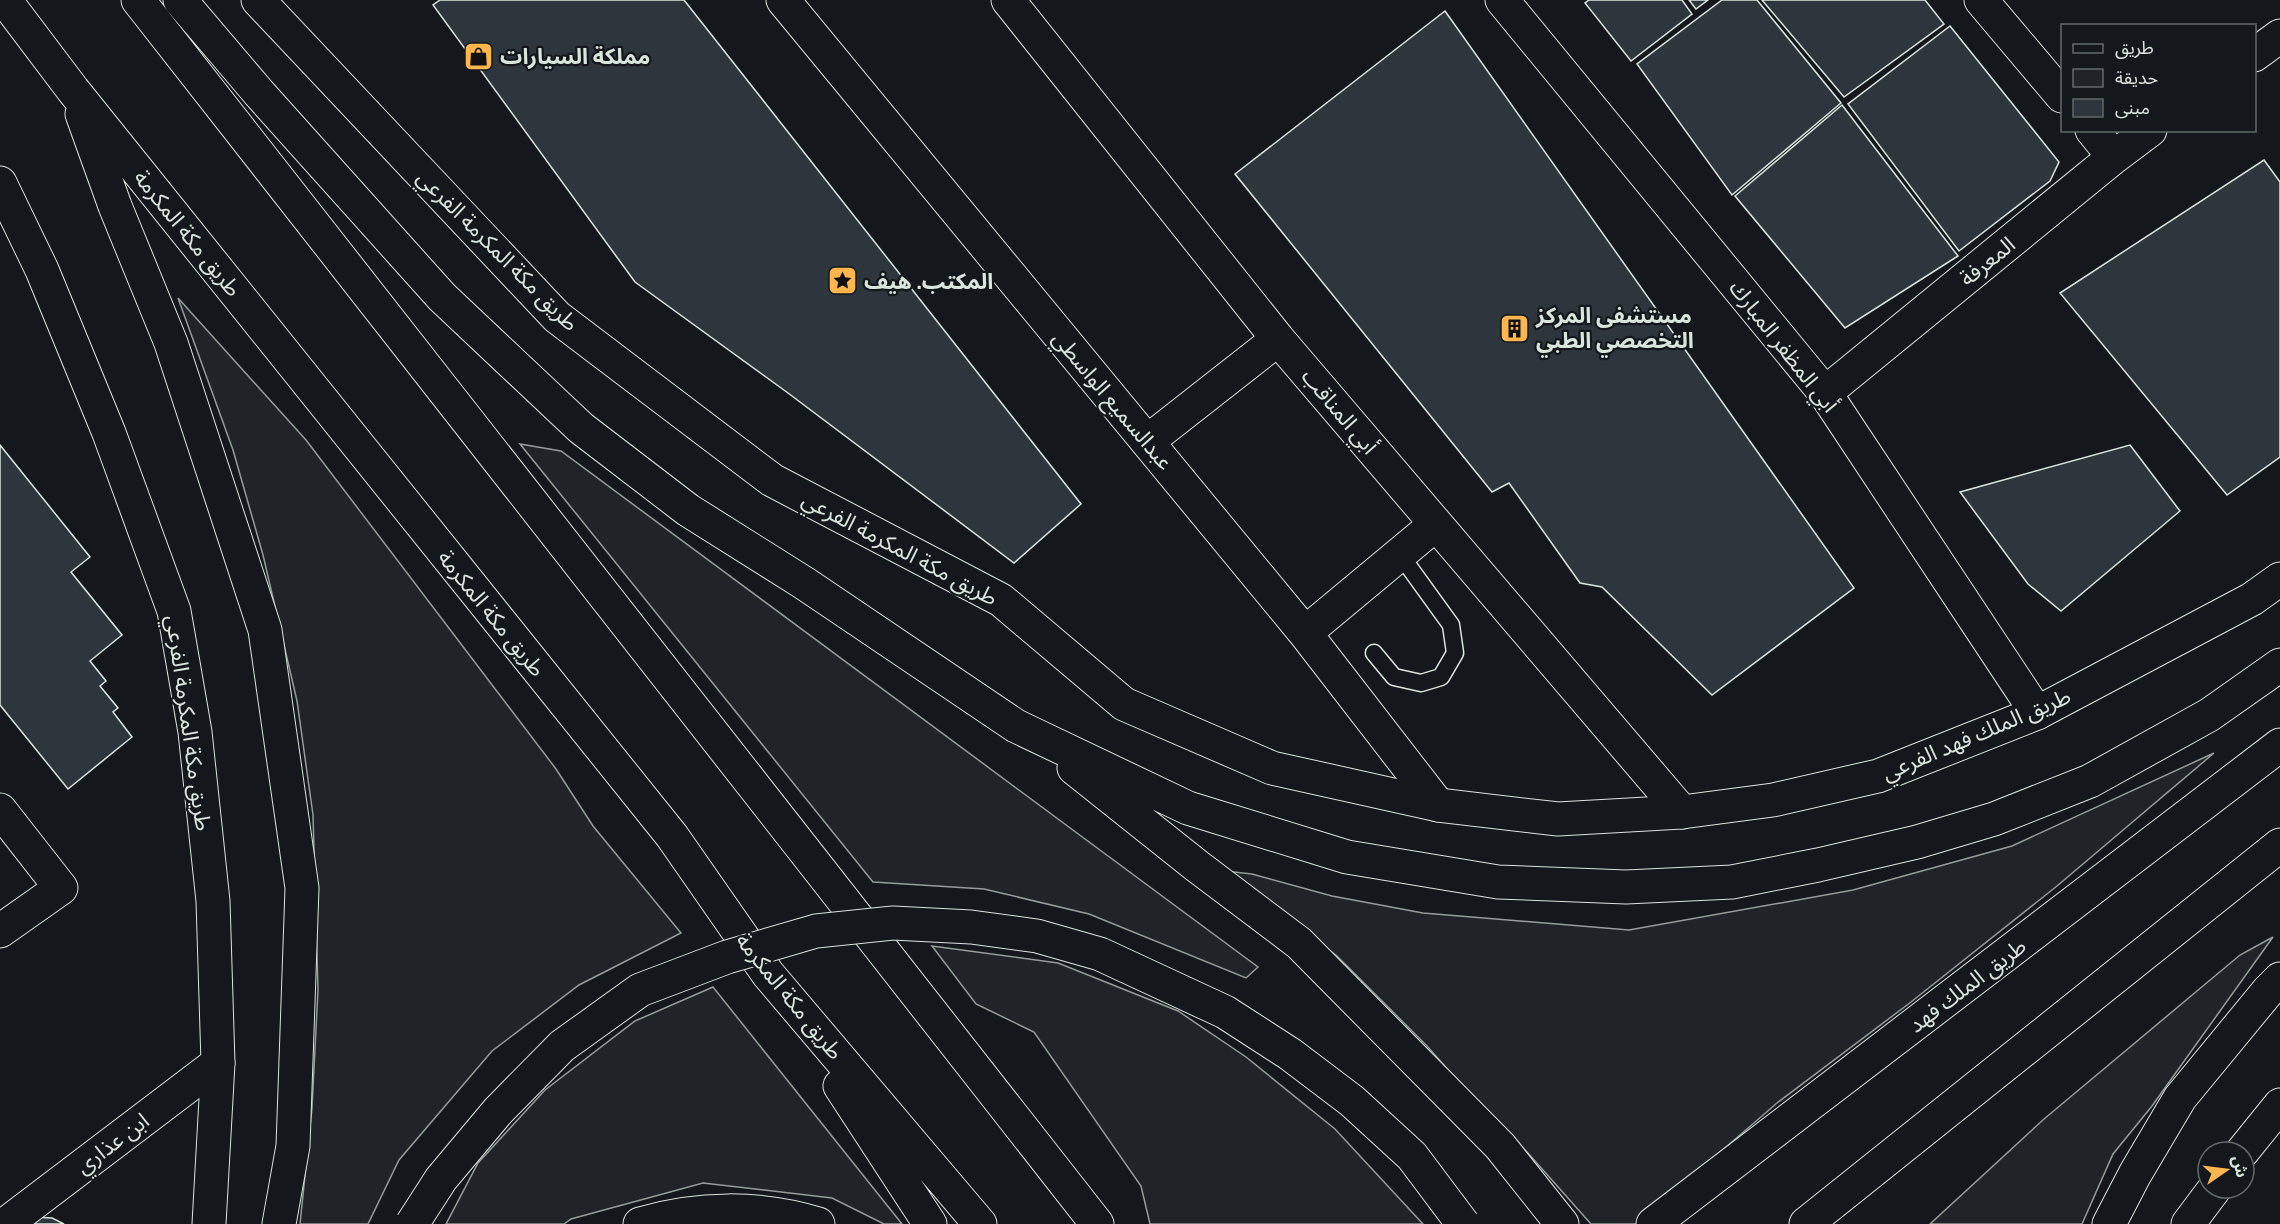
<svg xmlns="http://www.w3.org/2000/svg" width="2280" height="1224" viewBox="0 0 2280 1224" font-family="'Exo 2','Noto Sans Arabic',sans-serif">
<style>
.green{fill:#202428;stroke:#939e99;stroke-width:1.5}
.building{fill:#2c363c;stroke:#d8e6dc;stroke-width:1.5}
.lines{fill:none;stroke-linecap:round;stroke-linejoin:round}
.lane-casing{stroke:#d8e6dc;stroke-width:19}
.street-casing{stroke:#d8e6dc;stroke-width:35}
.primary-casing{stroke:#d8e6dc;stroke-width:35}
.highway-casing{stroke:#d8e6dc;stroke-width:35}
.lane{stroke:#14181c;stroke-width:16}
.street{stroke:#14181c;stroke-width:33}
.primary{stroke:#14181c;stroke-width:33}
.highway{stroke:#14181c;stroke-width:33}
.highway-bridge-casing{stroke:#d8e6dc;stroke-width:35;stroke-linecap:butt}
.highway-bridge{stroke:#14181c;stroke-width:33}
.labels{text-anchor:middle;stroke-width:4.5;stroke-linejoin:round;paint-order:stroke}
.poi-label{font-size:22px;font-weight:bold;fill:#d8e6dc;stroke:#14181c;text-anchor:start}
.street-label{font-size:22px;fill:#d8e6dc;stroke:#14181c}
</style>
<rect width="100%" height="100%" fill="#14181c"/>
<!-- green -->
<path class="green" d="M178 298 306 440 556 769 593 826 681 933 579 985 492 1051 399 1160 368 1224H300L312 1108 318 990 313 815 297 701 263 555 233 450Z
M520 444 561 451 1258 967 1246 978 1089 914 984 889 873 882Z
M2214 753 2057 886 1911 1002 1777 1103 1637 1224H1591L1527 1152 1482 1108 1427 1046 1337 956 1225 871 1252 874 1332 896 1423 913 1629 930 1853 890 2012 846Z
M2273 937 2152 1106 2113 1154 2082 1224H1930L2044 1119 2240 955Z
M932 946 1058 963 1178 1011 1246 1057 1335 1129 1423 1224H1150L1141 1186 1034 1032 976 1004Z
M713 987 902 1224H884L832 1198 703 1183 571 1219 564 1224H446L478 1163 545 1090 635 1021Z"/>
<!-- building -->
<path class="building" d="M440 0H684L1081 504 1014 563 788 393 635 282 433 5Z
M1589 0H1682L1692 14 1631 61 1585 3Z
M1689 0H1708L1696 9Z
M1722 0H1757L1841 103 1732 195 1637 64Z
M1762 0H1925L1944 24 1844 97Z
M1445 11 1854 588 1712 695 1602 587 1580 583 1509 483 1492 492 1235 174Z
M1950 26 2059 162 2050 181 1959 251 1848 104Z
M1842 105 1958 256 1845 328 1735 196Z
M2264 160 2280 182V457L2227 495 2060 293Z
M0 445 90 557 71 572 122 635 90 661 106 681 100 686 118 708 113 712 132 737 68 789 0 705Z
M2130 445 2180 511 2061 611 2028 584 1960 492Z
M34 1217 52 1218 64 1224H19Z"/>
<g class="lines">
<defs>
<path id="lane" d="M1374 653 1394 677 1421 683 1441 677 1455 653 1451 625 1399 553"/>
<path id="street" d="M783 0 1305 633 1438 805
M1008 0 1278 339 1682 812
M1502 0 1825 393 2037 713
M1981 0 2062 96
M2254 55 2280 36
M2092 130 2114 157
M1825 393 2114 157 2150 130
M1148 441 1278 339
M1305 633 1436 524
M0 810 61 888 0 931
M6 1224 218 1063"/>
<path id="primary" d="M258 0 557 317 772 480 1001 600 1124 704 1272 768 1438 805 1558 819 1682 812 1773 800 1878 776 2037 713 2252 599 2280 579
M0 183 42 270 109 433 174 611 195 732 213 901 218 1063 209 1224
M2242 1152 2280 1105
M2188 1224 2215 1188"/>
<path id="highway" d="M5 0 73 90 672 836 768 974 980 1224
M138 0 1097 1224
M180 0 259 93 442 297 581 428 688 510 804 583 1016 726 1188 808 1347 857 1498 882 1626 887 1732 882 1818 865 1917 842 1994 819 2090 781 2209 715 2280 665
M82 114 115 206 171 343 265 630 302 888 293 1146 279 1224
M1074 768 1197 866 1299 943 1500 1146 1562 1224
M840 1086 930 1224
M640 1224C696 1207 761 1206 818 1224
M1653 1224 2280 745
M1806 1224 2280 845
M2109 1224 2135 1174 2180 1098 2268 991 2280 979"/>
</defs>
<!-- lane casing -->
<use href="#lane" class="lane-casing"/>
<!-- street casing -->
<use href="#street" class="street-casing"/>
<!-- primary casing -->
<use href="#primary" class="primary-casing"/>
<!-- highway casing -->
<use href="#highway" class="highway-casing"/>
<!-- lane -->
<use href="#lane" class="lane"/>
<!-- street -->
<use href="#street" class="street"/>
<!-- primary -->
<use href="#primary" class="primary"/>
<!-- highway -->
<use href="#highway" class="highway"/>
<defs>
<path id="highway-bridge" d="M412 1224 441 1179 498 1111 562 1046 640 990 727 957 816 931 893 923 971 927 1037 936 1100 954 1225 1012 1290 1054 1352 1101 1412 1156 1463 1224"/>
</defs>
<!-- highway-bridge casing -->
<use href="#highway-bridge" class="highway-bridge-casing"/>
<!-- highway-bridge -->
<use href="#highway-bridge" class="highway-bridge"/>
</g>
<!-- icons -->
<defs>
<symbol id="shop-square" viewBox="-11 -11 22 22"><rect x="-9" y="-9" width="18" height="18" rx="4" fill="#ffb74d" stroke="#14181c"/><path d="M-5-2.5h2.3a2.7 3.5 0 0 1 5.4 0H5L5.5 6h-11ZM-1.5-2.5h3a1.5 2.3 0 0 0-3 0Z" fill="#111"/></symbol>
<symbol id="sight-square" viewBox="-11 -11 22 22"><rect x="-9" y="-9" width="18" height="18" rx="4" fill="#ffb74d" stroke="#14181c"/><path d="M0-6L1.8-2.2L6-1.7L2.9 1.2L3.7 5.4L0 3.3L-3.7 5.4L-2.9 1.2L-6-1.7L-1.8-2.2Z" fill="#111"/></symbol>
<symbol id="building-square" viewBox="-11 -11 22 22"><rect x="-9" y="-9" width="18" height="18" rx="4" fill="#ffb74d" stroke="#14181c"/><path d="M-4-6H4V6H1V3H-1V6H-4ZM-2.5-4.3h1.7v1.8h-1.7ZM.8-4.3h1.7v1.8H.8ZM-2.5-1h1.7V.8h-1.7ZM.8-1h1.7V.8H.8Z" fill="#111"/></symbol>
</defs>
<g fill-rule="evenodd">
<use href="#shop-square" x="462" y="40" width="33" height="33"/>
<use href="#sight-square" x="826" y="264" width="33" height="33"/>
<use href="#building-square" x="1498" y="312" width="33" height="33"/>
</g>
<g class="labels">
<!-- poi labels -->
<g class="poi-label">
<text x="500" y="64">مملكة السيارات</text>
<text x="864" y="289">المكتب. هيف</text>
<text x="1536" y="323">مستشفى المركز<tspan x="1536" dy="25">التخصصي الطبي</tspan></text>
</g>
<!-- street labels -->
<g class="street-label">
<text transform="translate(188 233) rotate(51)" y="8">طريق مكة المكرمة</text>
<text transform="translate(498 250) rotate(45)" y="8">طريق مكة المكرمة الفرعي</text>
<text transform="translate(1987 261) rotate(-39)" y="8">المعرفة</text>
<text transform="translate(1784 346) rotate(52)" y="8">أبي المظفر المبارك</text>
<text transform="translate(1113 400) rotate(50)" y="8">عبدالسميع الواسطي</text>
<text transform="translate(1340 411) rotate(50)" y="8">أبي المناقب</text>
<text transform="translate(900 548) rotate(28)" y="8">طريق مكة المكرمة الفرعي</text>
<text transform="translate(492 613) rotate(51)" y="8">طريق مكة المكرمة</text>
<text transform="translate(189 723) rotate(82)" y="8">طريق مكة المكرمة الفرعي</text>
<text transform="translate(1976 734) rotate(-23)" y="8">طريق الملك فهد الفرعي</text>
<text transform="translate(1967 985) rotate(-37)" y="8">طريق الملك فهد</text>
<text transform="translate(790 996) rotate(51)" y="8">طريق مكة المكرمة</text>
<text transform="translate(112 1143) rotate(-37)" y="8">ابن عذاري</text>
</g>
</g>
<!-- legend -->
<rect x="2061" y="24" width="195" height="108" fill="#14181c" stroke="#626a69" stroke-width="1.5"/>
<rect x="2073" y="44" width="30" height="9" fill="#14181c" stroke="#626a69" stroke-width="1.5"/>
<text x="2115" y="54" font-size="18" fill="#d8e6dc">طريق</text>
<rect x="2073" y="69" width="30" height="18" fill="#202428" stroke="#626a69" stroke-width="1.5"/>
<text x="2115" y="84" font-size="18" fill="#d8e6dc">حديقة</text>
<rect x="2073" y="99" width="30" height="18" fill="#2c363c" stroke="#626a69" stroke-width="1.5"/>
<text x="2115" y="114" font-size="18" fill="#d8e6dc">مبنى</text>
<!-- north arrow -->
<g transform="translate(2226 1170) rotate(76)"><circle r="28" fill="#14181c" stroke="#626a69" stroke-width="1.5"/>
<path d="M0-4.5L10 22L0 15L-10 22Z" fill="#ffb74d"/>
<text y="-9" font-size="16" font-weight="bold" text-anchor="middle" fill="#d8e6dc">ش</text>
</g>
</svg>
